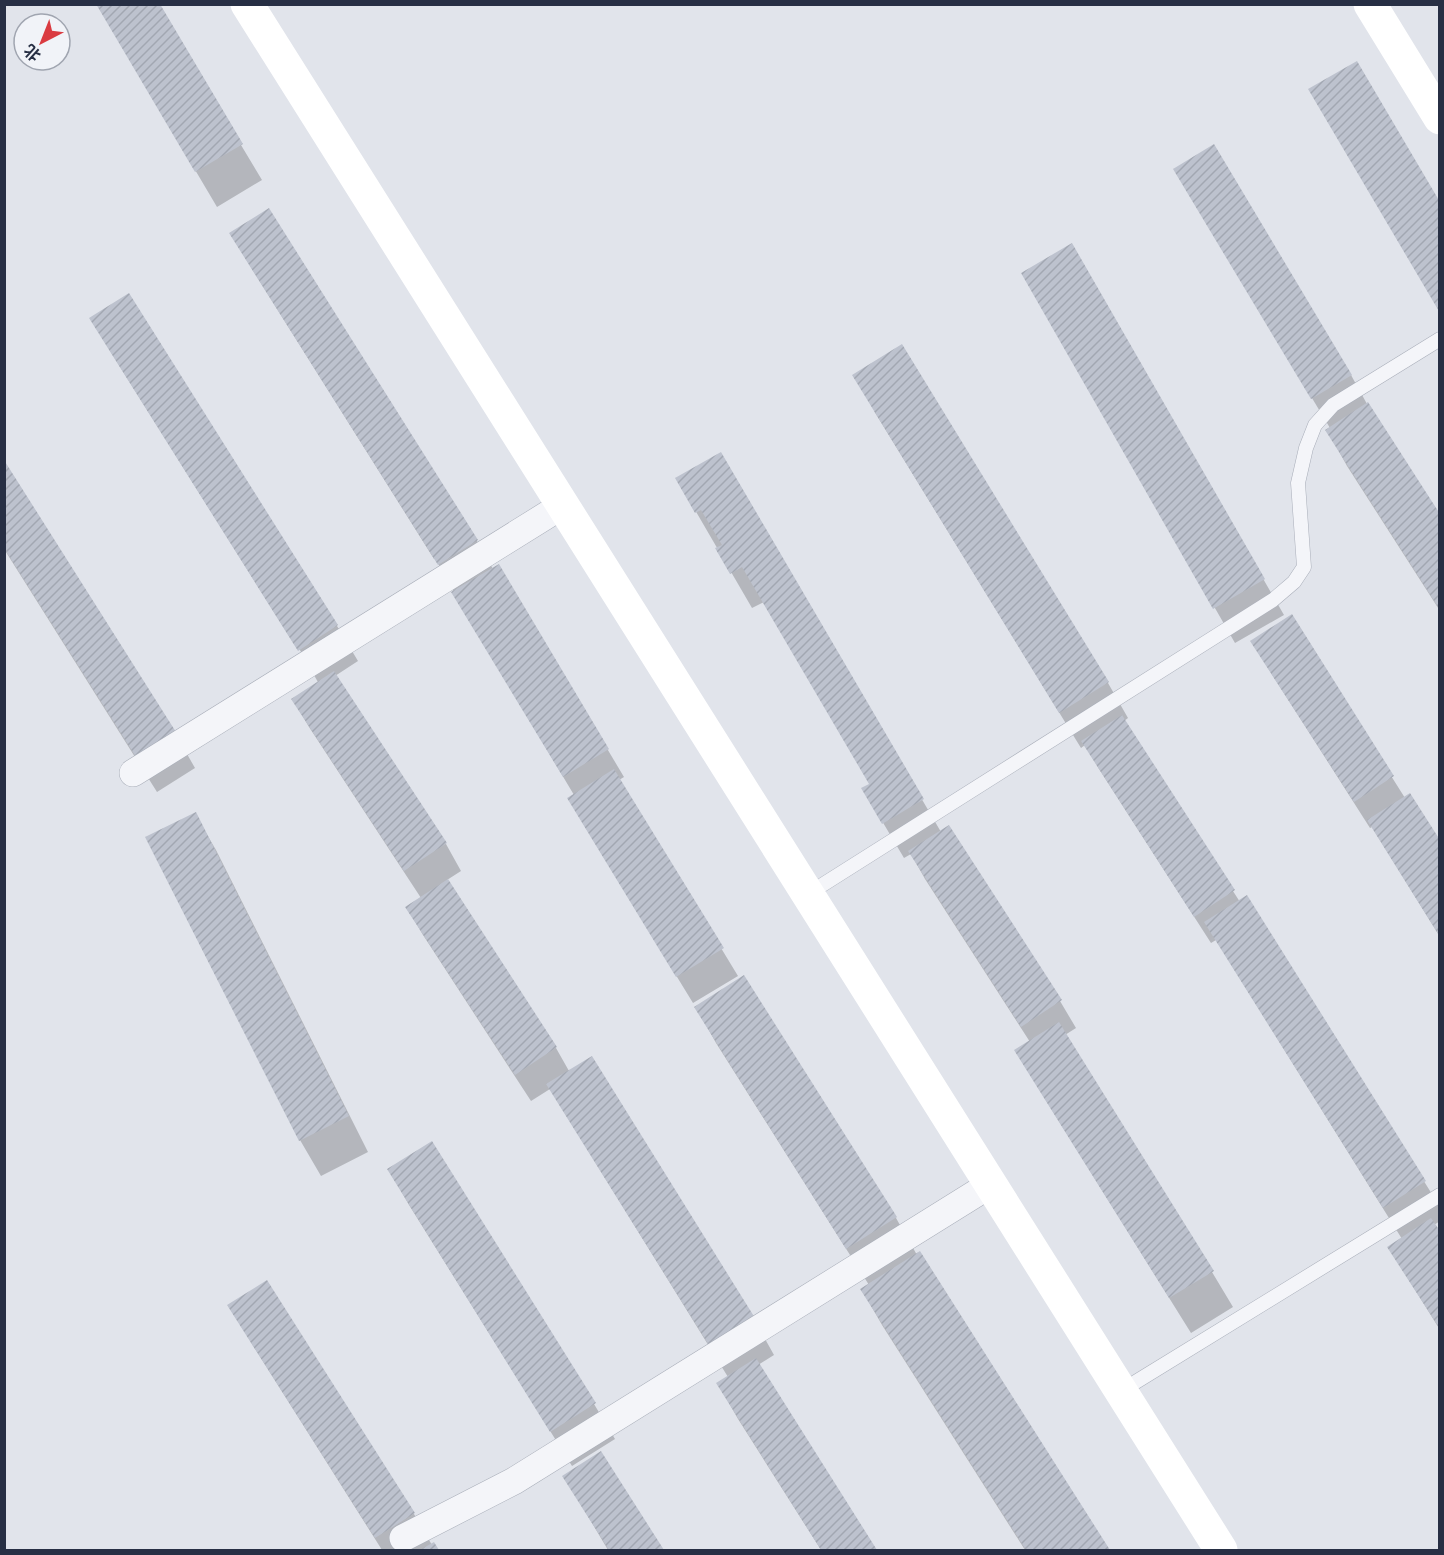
<svg xmlns="http://www.w3.org/2000/svg" width="1444" height="1555" viewBox="0 0 1444 1555" font-family="'Fira Sans Condensed','Noto Sans SC',sans-serif">
<style>
.shadow{fill:#0003}
.building{fill:url(#building-hatch)}
.lines{fill:none;stroke-linecap:round;stroke-linejoin:round}
.lane-casing{stroke:#a9aeb9;stroke-width:15}
.street-casing{stroke:#a9aeb9;stroke-width:28}
.lane{stroke:#f4f5f9;stroke-width:14}
.street{stroke:#f4f5f9;stroke-width:27}
.secondary{stroke:#fff;stroke-width:33}
</style>
<defs>
<pattern id="building-hatch" width="6" height="6" patternUnits="userSpaceOnUse" patternTransform="scale(1.5)"><rect width="6" height="6" fill="#bdc2ce"/><path d="M-1 1l2-2M0 6l6-6M5 7l2-2" fill="none" stroke="#a2a7b2"/></pattern>
</defs>
<rect width="100%" height="100%" fill="#e1e4eb"/>
<!-- shadow -->
<path class="shadow" d="M97 4 241 145 262 180 217 207Z
M1196 205 1351 375 1367 404 1440 517V611L1347 466 1327 430 1330 428Z
M269 210 477 541 493 569 498 566 624 777 619 780 738 976 693 1003 584 825 574 795 469 619 435 558 434 559 252 269 231 234Z
M1071 245 1284 615 1235 643 1023 273Z
M129 295 337 626 358 661 335 676 446 844 461 871 447 880 556 1048 569 1071 754 1319 774 1355 758 1365 875 1550H821L738 1419 718 1384 728 1377 550 1089 531 1101 423 935 407 908 421 898 309 727 293 700 319 684 296 643 294 644 112 354 91 319Z
M902 346 1108 683 1128 718 1124 721 1240 902 1247 897 1440 1207V1221L1434 1225 1440 1234V1330L1389 1248 1402 1239 1216 940 1211 943 1099 769 1085 745 1081 748 874 411Z
M720 454 941 832 949 827 1060 1001 1076 1028 1065 1035 1212 1272 1233 1307 1191 1333 1037 1086 1030 1042 925 879 911 854 904 858 863 789 871 785 764 602 752 608 677 479Z
M4 549 175 733 195 768 157 792Z
M1291 617 1405 798 1440 843V937L1372 827 1370 828 1268 668Z
M195 814 216 850 368 1152 321 1176 300 1140Z
M743 977 896 1218 917 1255 920 1253 1109 1550H1025L882 1325 862 1290 869 1285 716 1043 696 1007Z
M389 1170 594 1404 615 1439 572 1466 409 1205Z
M267 1282 414 1514 432 1545 433 1544 438 1550H382L250 1341Z
M601 1453 663 1550H608L564 1476Z"/>
<!-- building -->
<path class="building" d="M96 4H160L243 144 195 172Z
M1357 61 1440 202V313L1308 89Z
M1214 144 1352 375 1311 399 1173 169Z
M269 208 478 540 438 565 229 233Z
M1072 243 1265 579 1213 609 1021 273Z
M129 293 338 625 298 651 89 318Z
M902 344 1109 682 1059 713 852 375Z
M1368 402 1440 514V610L1325 430Z
M721 452 924 799 882 824 861 788 869 784 742 567 730 574 715 548 722 545 701 510 695 513 675 478Z
M4 460 176 732 136 757 4 548Z
M499 564 609 749 563 777 451 592Z
M1292 614 1394 776 1354 802 1250 641Z
M334 671 447 843 404 871 291 699Z
M1122 715 1235 890 1194 917 1081 741Z
M614 769 724 948 676 977 567 798Z
M1410 793 1440 840V937L1367 820Z
M196 812 349 1116 299 1141 145 837Z
M949 825 1062 1000 1021 1027 908 851Z
M448 879 557 1047 515 1075 405 907Z
M1247 895 1426 1181 1383 1208 1204 922Z
M744 975 897 1217 846 1249 694 1007Z
M1059 1022 1214 1271 1169 1298 1014 1050Z
M592 1056 755 1318 710 1347 546 1084Z
M432 1141 596 1403 550 1432 387 1169Z
M1431 1218 1440 1231V1329L1387 1247Z
M920 1251 1110 1550H1026L860 1289Z
M267 1280 415 1513 375 1538 227 1305Z
M756 1358 877 1550H821L716 1383Z
M601 1451 664 1550H609L562 1476Z
M434 1542 439 1550H420Z"/>
<g class="lines">
<defs>
<path id="lane" d="M808 894 1273 600 1294 582 1304 567 1298 483 1306 448 1315 425 1333 405 1440 339
M1121 1391 1440 1195"/>
<path id="street" d="M133 773 563 505
M403 1538 514 1481 991 1184"/>
</defs>
<!-- lane casing -->
<use href="#lane" class="lane-casing"/>
<!-- street casing -->
<use href="#street" class="street-casing"/>
<!-- lane -->
<use href="#lane" class="lane"/>
<!-- street -->
<use href="#street" class="street"/>
<!-- secondary -->
<path class="secondary" d="M247 4 1221 1550
M1370 4 1440 118"/>
</g>
<!-- border -->
<rect width="1444" height="1555" fill="none" stroke="#272f44" stroke-width="12"/>
<!-- north arrow -->
<g transform="translate(42 42) rotate(222)"><circle r="28" fill="#f1f3f8" stroke="#a0a5b0" stroke-width="1.5"/>
<path d="M0-4.5L10 22L0 15L-10 22Z" fill="#da3b41"/>
<text y="-9" font-size="16" font-weight="bold" text-anchor="middle" fill="#272f44">北</text>
</g>
</svg>
